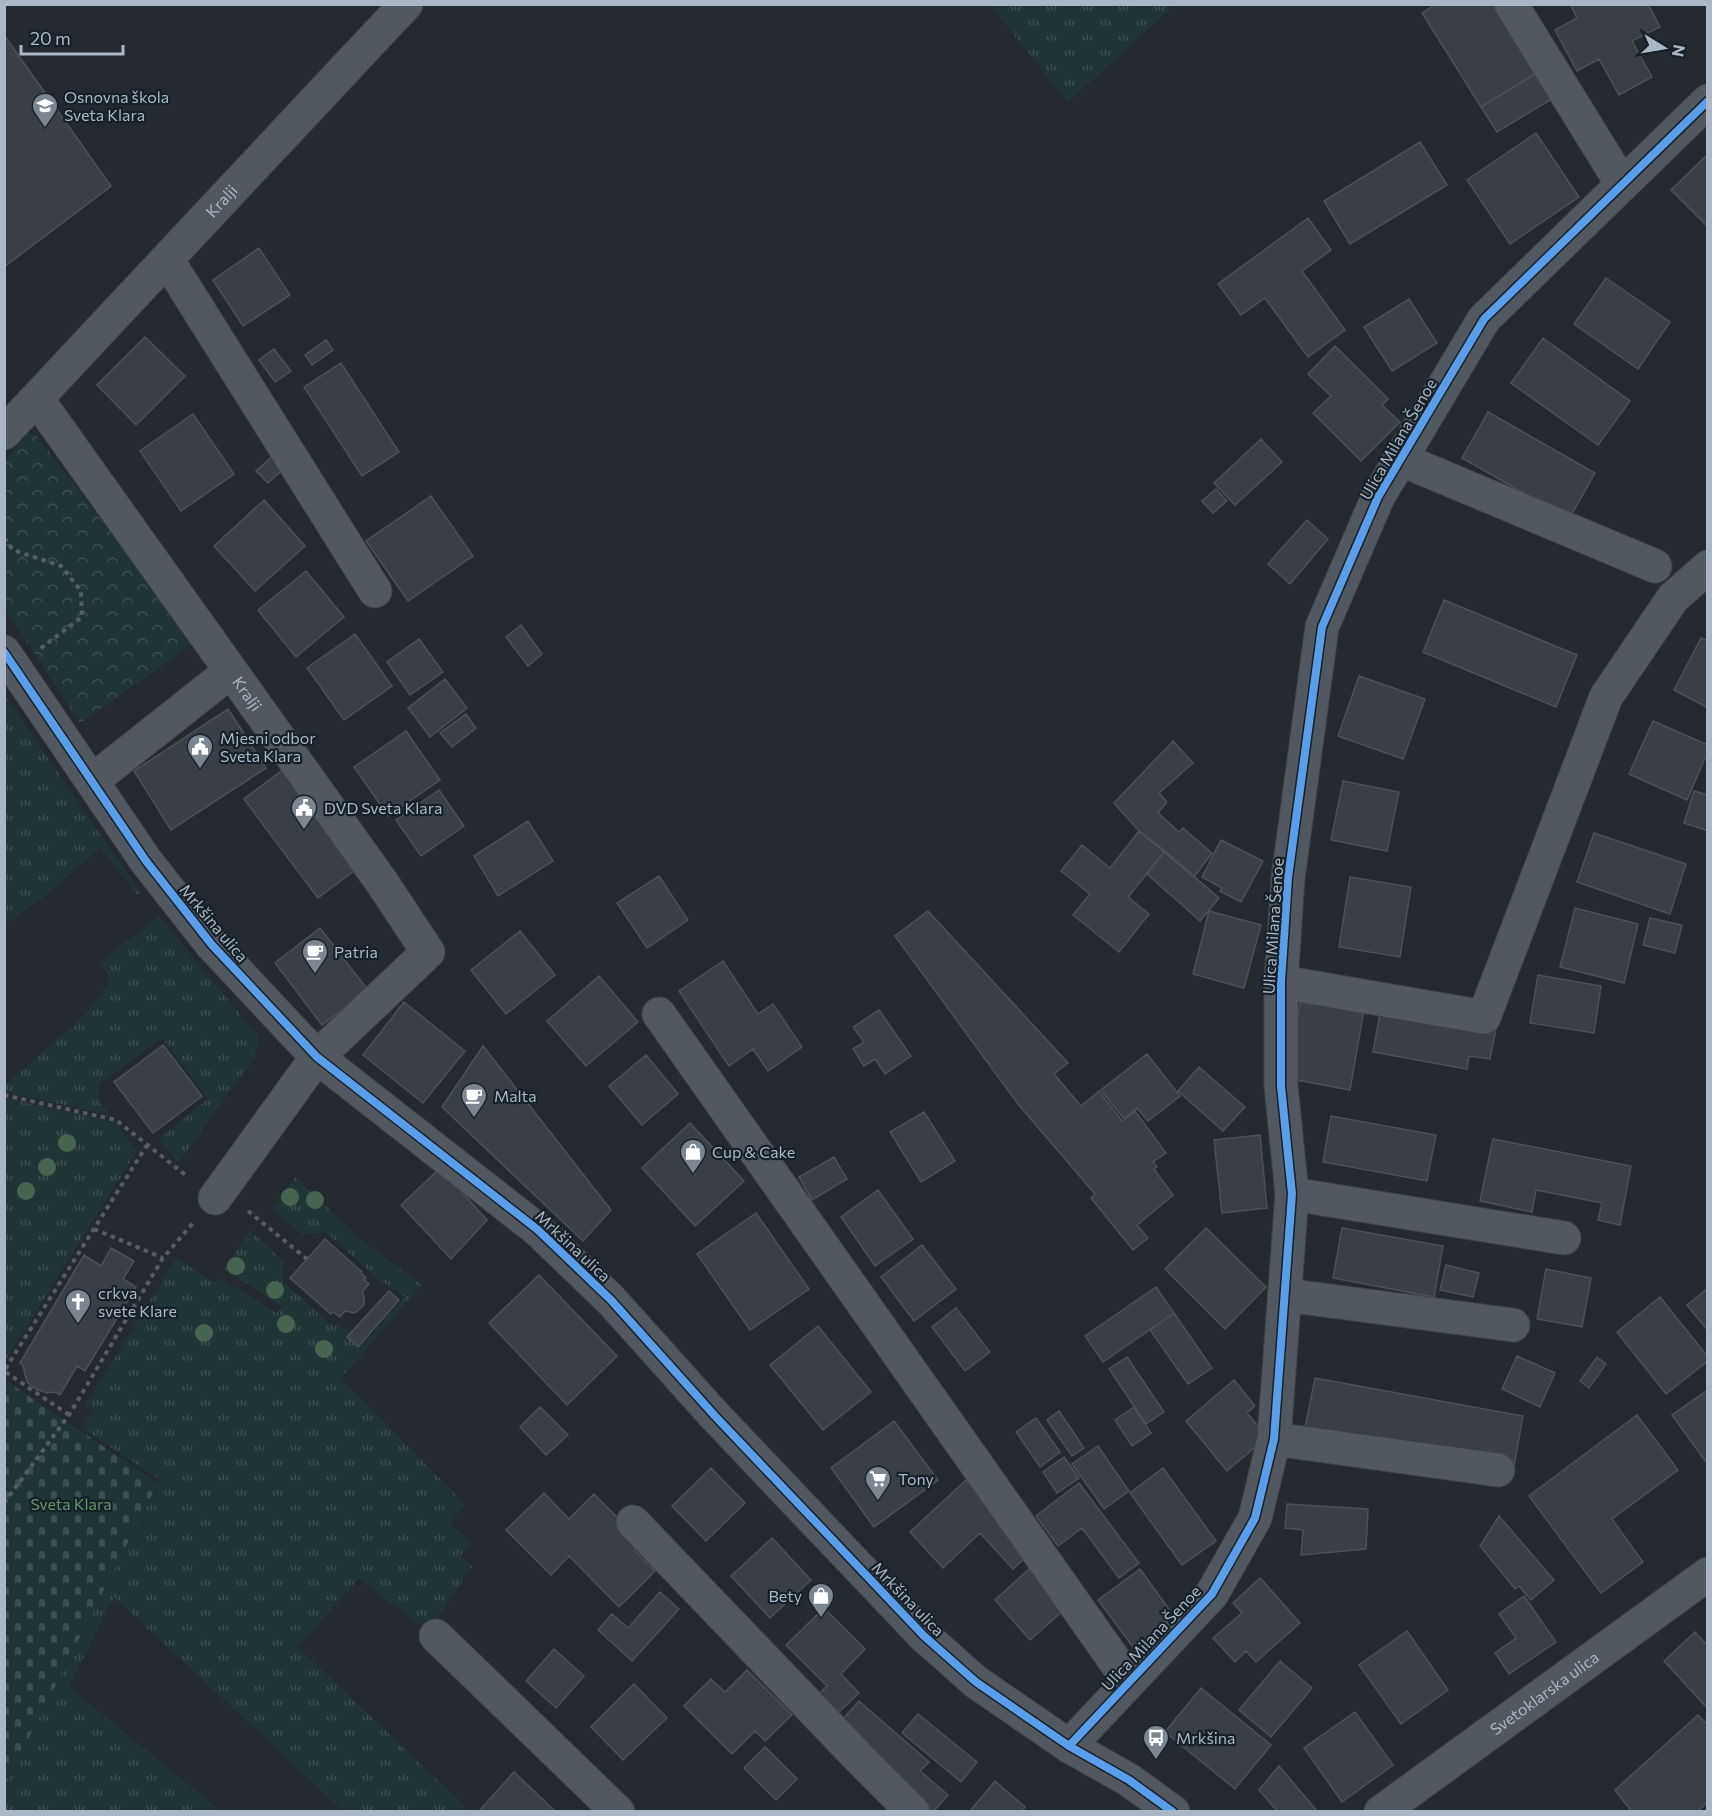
<svg xmlns="http://www.w3.org/2000/svg" width="1712" height="1816" viewBox="0 0 1712 1816" font-family="Commissioner,sans-serif">
<style>
.grass{fill:url(#grass-tufts)}
.forest{fill:url(#forest-crowns)}
.cemetery{fill:url(#cemetery-stones)}
.building{fill:#393f44;stroke:#4a5258;stroke-width:1.5}
.lines{fill:none;stroke-linecap:round;stroke-linejoin:round}
.minor-casing{stroke:#404449;stroke-width:35}
.path{stroke:#565c62;stroke-width:4;stroke-dasharray:4.5 4.5;stroke-linecap:butt}
.minor{stroke:#52585f;stroke-width:33}
.cycleway-casing{stroke:#17212a;stroke-width:11}
.cycleway{stroke:#5a9eea;stroke-width:8}
.tree{fill:#476450}
.labels{text-anchor:middle;stroke-width:4.5;stroke-linejoin:round;paint-order:stroke}
.poi-label{font-size:16px;fill:#abb7c4;stroke:#17212a;text-anchor:start}
.street-label{font-size:16px;fill:#abb7c4;stroke:#17212a}
.park-label{font-size:16px;fill:#63946a;stroke:#17212a}
</style>
<defs>
<pattern id="grass-tufts" width="24" height="20" patternUnits="userSpaceOnUse" patternTransform="scale(1.5)"><rect width="24" height="20" fill="#213436"/><path d="M3 7l-1-3M5 7V3M7 7l1-3M15 17l-1-3M17 17v-4M19 17l1-3" fill="none" stroke="#3f4f51"/></pattern>
<pattern id="forest-crowns" width="20" height="18" patternUnits="userSpaceOnUse" patternTransform="scale(1.5)"><rect width="20" height="18" fill="#213436"/><path d="M2 6a3 3 0 1 1 6 0M12 15a3 3 0 1 1 6 0" fill="none" stroke="#3f4f51"/></pattern>
<pattern id="cemetery-stones" width="16" height="16" patternUnits="userSpaceOnUse" patternTransform="scale(1.5)"><rect width="16" height="16" fill="#213436"/><path d="M2 7V4a2 2 0 0 1 4 0v3zM10 15v-3a2 2 0 0 1 4 0v3z" fill="#3f4f51"/></pattern>
</defs>
<rect width="100%" height="100%" fill="#242a30"/>
<!-- grass -->
<path class="grass" d="M990 5H1175L1068 102Z
M4 694 141 893 137 895 101 848 41 899 5 925Z
M159 916 258 1036 255 1057 178 1163 159 1139 208 1099 162 1038 98 1085 100 1102 110 1115 5 1092V1085L86 1014 108 984 109 978 102 964 109 955Z
M4 1098 115 1122 137 1151 7 1358 4 1357Z
M295 1177 365 1243 422 1285 341 1378 465 1504 450 1524 472 1542 460 1556 473 1566 429 1631 358 1579 298 1647 470 1811H343L114 1597 69 1687 221 1811H5L4 1785 160 1480 82 1428 93 1412 85 1406 176 1258 213 1282 220 1278 277 1313 281 1306 224 1269 250 1230 283 1261V1282L332 1325 353 1331 347 1337 359 1349 405 1297 381 1281 325 1232 303 1235 272 1208Z"/>
<!-- forest -->
<path class="forest" d="M28 433 37 436 195 643 80 723 5 609 4 462Z"/>
<!-- cemetery -->
<path class="cemetery" d="M5 1380 158 1483 5 1785Z"/>
<!-- building -->
<path class="building" d="M1436 4H1494L1535 74 1481 107 1422 13Z
M1570 4H1648L1660 27 1632 41 1652 77 1619 95 1599 59 1577 71 1555 30 1577 18Z
M4 35 111 186 4 267Z
M1535 74 1550 100 1497 132 1481 107Z
M1536 133 1579 197 1510 244 1467 180Z
M1420 142 1447 185 1350 244 1324 201Z
M1708 154V227L1671 190Z
M1308 218 1331 250 1302 271 1345 330 1308 357 1265 298 1241 315 1218 284Z
M259 248 290 295 243 326 213 280Z
M1606 278 1670 322 1638 369 1574 324Z
M1409 299 1437 343 1392 371 1364 327Z
M145 337 185 376 136 425 97 385Z
M1543 338 1630 401 1598 445 1511 383Z
M326 340 333 350 312 365 305 355Z
M1335 346 1388 399 1382 405 1400 422 1361 461 1313 413 1331 396 1308 374Z
M274 349 291 371 275 382 259 360Z
M341 363 399 452 362 476 304 387Z
M1488 412 1595 473 1569 519 1462 458Z
M193 414 234 474 181 511 140 451Z
M1261 439 1282 462 1235 505 1214 483Z
M277 452 289 464 268 483 256 471Z
M1216 489 1227 501 1213 513 1202 501Z
M431 496 473 556 408 601 366 541Z
M264 500 305 546 255 591 214 546Z
M1307 520 1328 539 1290 584 1268 564Z
M306 571 344 617 296 657 258 610Z
M1444 600 1577 655 1556 707 1423 652Z
M521 625 542 654 528 666 506 637Z
M355 634 392 686 344 720 307 668Z
M1701 638 1708 641V708L1674 690Z
M419 639 443 672 410 695 387 662Z
M1359 676 1425 699 1403 759 1338 736Z
M445 679 467 708 430 737 408 708Z
M228 709 266 768 171 830 134 771Z
M466 714 476 728 452 747 440 733Z
M1653 721 1708 745V751L1687 800 1629 774Z
M406 731 440 780 388 816 354 767Z
M1173 741 1193 763 1159 793 1167 802 1158 813 1179 832 1183 828 1212 853 1194 877 1139 831 1114 803Z
M289 765 363 864 318 898 244 799Z
M1343 781 1399 792 1387 851 1331 840Z
M439 790 464 826 421 856 396 820Z
M1694 791 1708 795V831L1684 823Z
M528 821 553 861 498 896 474 856Z
M1139 831 1165 851 1128 897 1149 914 1119 952 1073 915 1090 894 1061 871 1082 845 1110 868Z
M1594 833 1686 864 1670 914 1577 882Z
M1221 840 1263 861 1241 902 1220 891 1222 888 1202 877Z
M1165 851 1219 898 1200 921 1147 874Z
M659 876 688 920 647 948 617 903Z
M1350 877 1411 887 1400 957 1339 947Z
M1575 908 1638 924 1624 983 1560 967Z
M928 911 1068 1063 1054 1074 1081 1106 1099 1091 1122 1121 1135 1111 1166 1153 1153 1162 1157 1167 1154 1169 1173 1195 1137 1225 1148 1238 1133 1250 1091 1198 1095 1194 1018 1104 895 936Z
M1209 911 1261 925 1244 988 1193 974Z
M1650 918 1682 925 1675 953 1643 945Z
M320 928 368 990 322 1025 275 963Z
M520 931 555 975 506 1014 471 970Z
M723 961 758 1014 773 1004 802 1047 768 1071 753 1049 729 1066 679 991Z
M1538 975 1601 986 1594 1033 1530 1023Z
M599 976 638 1022 586 1066 547 1021Z
M1301 999 1364 1010 1350 1090 1286 1078Z
M404 1002 465 1051 423 1103 363 1055Z
M1381 1007 1496 1028 1490 1059 1469 1056 1467 1069 1373 1052Z
M879 1010 911 1056 885 1074 875 1059 864 1066 853 1049 864 1042 853 1027Z
M163 1045 202 1096 153 1133 114 1082Z
M483 1046 611 1210 583 1241 442 1107Z
M1147 1054 1180 1096 1148 1121 1137 1108 1124 1119 1101 1090Z
M646 1055 678 1094 642 1125 609 1086Z
M1199 1067 1245 1107 1223 1131 1178 1091Z
M924 1112 955 1161 921 1182 890 1132Z
M1331 1116 1436 1135 1427 1181 1323 1162Z
M690 1123 744 1181 695 1226 642 1168Z
M1260 1135 1267 1208 1222 1213 1214 1140Z
M1493 1139 1631 1166 1620 1225 1598 1220 1602 1203 1536 1190 1532 1212 1480 1201Z
M834 1157 847 1179 812 1200 799 1177Z
M440 1168 487 1220 451 1259 401 1205Z
M878 1190 913 1239 875 1266 841 1217Z
M756 1213 809 1289 750 1330 697 1254Z
M1206 1228 1266 1287 1225 1329 1165 1269Z
M1342 1228 1443 1246 1434 1297 1333 1278Z
M325 1239 362 1272 361 1273 366 1278 364 1280 369 1284 362 1292 364 1297V1305L355 1313 345 1311 340 1317 333 1312 331 1314 290 1278Z
M922 1245 956 1289 914 1321 881 1277Z
M111 1248 134 1261 123 1279 136 1287 85 1371 77 1366 60 1395 55 1392 47 1393 36 1389 27 1382 23 1366 20 1363 84 1255 101 1266Z
M1446 1265 1479 1273 1473 1297 1440 1290Z
M1546 1269 1591 1278 1582 1327 1537 1319Z
M539 1275 617 1356 567 1405 489 1323Z
M1156 1287 1174 1313 1103 1362 1085 1336Z
M1708 1288V1331L1687 1305Z
M389 1291 399 1300 358 1347 347 1337Z
M1660 1297 1708 1357V1361L1666 1394 1617 1332Z
M956 1308 990 1352 965 1371 932 1327Z
M1174 1313 1212 1368 1188 1384 1150 1330Z
M818 1326 871 1392 823 1430 770 1365Z
M1517 1356 1555 1373 1540 1407 1502 1389Z
M1127 1357 1164 1412 1146 1424 1109 1369Z
M1597 1357 1606 1364 1589 1388 1580 1381Z
M1315 1378 1523 1416 1514 1466 1305 1428Z
M1234 1380 1255 1406 1247 1413 1267 1437 1227 1471 1186 1421Z
M1708 1390V1465L1672 1415Z
M540 1407 568 1435 546 1455 520 1427Z
M1134 1407 1151 1433 1132 1446 1115 1420Z
M1059 1411 1084 1448 1072 1456 1047 1420Z
M1637 1415 1678 1470 1612 1519 1643 1562 1601 1593 1529 1496Z
M1036 1418 1060 1452 1040 1467 1016 1432Z
M894 1421 938 1480 874 1527 831 1468Z
M1098 1446 1129 1491 1104 1509 1072 1464Z
M1064 1457 1079 1478 1057 1493 1043 1472Z
M711 1468 745 1503 706 1541 672 1506Z
M1163 1468 1216 1541 1182 1565 1130 1493Z
M966 1480 1032 1552 1013 1569 980 1533 943 1568 910 1532Z
M1079 1483 1139 1563 1119 1578 1082 1528 1058 1546 1036 1516Z
M544 1493 569 1519 594 1494 642 1542 634 1550 655 1571 619 1607 569 1556 551 1575 506 1530Z
M1287 1504 1368 1509 1366 1549 1301 1555 1303 1530 1285 1528Z
M1499 1516 1554 1580 1531 1600 1519 1586 1515 1589 1480 1546Z
M772 1538 811 1580 770 1618 731 1576Z
M1029 1569 1065 1609 1030 1640 995 1600Z
M1140 1569 1174 1616 1133 1647 1098 1600Z
M1260 1578 1300 1623 1256 1662 1246 1651 1235 1662 1213 1638 1242 1613 1233 1603Z
M660 1592 679 1609 632 1661 598 1630 612 1614 628 1628Z
M1524 1596 1556 1642 1509 1674 1495 1653 1516 1638 1499 1614Z
M824 1608 865 1649 841 1674 859 1693 837 1714 818 1695 827 1686 786 1645Z
M1407 1631 1448 1690 1401 1724 1359 1665Z
M1695 1632 1708 1646V1709L1664 1661Z
M554 1649 584 1676 556 1708 526 1681Z
M1280 1661 1312 1688 1271 1737 1239 1710Z
M747 1670 792 1715 765 1741 755 1731 732 1754 684 1706 711 1679 725 1692Z
M634 1684 667 1718 623 1760 591 1727Z
M1201 1688 1271 1745 1235 1789 1165 1732Z
M859 1701 929 1762 920 1771 948 1795 933 1812 836 1727Z
M1355 1712 1393 1765 1342 1802 1304 1748Z
M918 1714 977 1762 961 1782 902 1733Z
M1698 1715 1708 1725V1802L1697 1812H1632L1615 1790Z
M765 1747 797 1779 776 1800 744 1768Z
M1279 1766 1318 1812H1278L1259 1790Z
M514 1772 556 1812H478Z
M995 1781 1025 1807 1022 1812H969Z"/>
<g class="lines">
<defs>
<g id="minor">
<path d="M1511 4 1622 184"/>
<path d="M168 261 375 591"/>
<path id="s1" d="M37 399 383 884 428 952 317 1057 215 1198"/>
<path id="s2" d="M4 433 406 4"/>
<path d="M1400 459 1655 566"/>
<path d="M4 652 146 861 212 945 317 1057 538 1230 611 1300 715 1416 924 1636 976 1682 1069 1746 1129 1780 1173 1812"/>
<path d="M92 781 231 671"/>
<path d="M1281 982 1484 1017 1606 697 1673 598 1708 567"/>
<path d="M659 1014 1129 1681"/>
<path d="M1292 1194 1564 1238"/>
<path d="M1285 1295 1513 1325"/>
<path d="M1274 1439 1498 1470"/>
<path d="M633 1522 863 1762 913 1812"/>
<path d="M436 1636 618 1812"/>
<path d="M1069 1746 1212 1594 1255 1518 1274 1439 1292 1194 1281 1086V982L1288 878 1322 627 1378 497 1484 319 1708 101"/>
<path id="s3" d="M1381 1812 1708 1574"/>
</g>
</defs>
<!-- minor casing -->
<use href="#minor" class="minor-casing"/>
<!-- path -->
<path class="path" d="M4 538 13 550 61 566 81 591 82 617 40 649
M4 1095 116 1120 188 1177
M248 1211 307 1259
M94 1229 163 1258
M69 1415 4 1371 147 1145
M4 1503 69 1415 163 1258 193 1223"/>
<!-- minor -->
<use href="#minor" class="minor"/>
<defs>
<path id="cycleway" d="M4 652 146 861 212 945 317 1057 538 1230 611 1300 715 1416 924 1636 976 1682 1069 1746 1129 1780 1173 1812
M1069 1746 1212 1594 1255 1518 1274 1439 1292 1194 1281 1086V982L1288 878 1322 627 1378 497 1484 319 1708 101"/>
</defs>
<!-- cycleway casing -->
<use href="#cycleway" class="cycleway-casing"/>
<!-- cycleway -->
<use href="#cycleway" class="cycleway"/>
</g>
<!-- trees -->
<g class="tree">
<circle cx="67" cy="1143" r="9"/>
<circle cx="47" cy="1167" r="9"/>
<circle cx="26" cy="1191" r="9"/>
<circle cx="290" cy="1197" r="9"/>
<circle cx="315" cy="1200" r="9"/>
<circle cx="236" cy="1266" r="9"/>
<circle cx="275" cy="1290" r="9"/>
<circle cx="286" cy="1324" r="9"/>
<circle cx="204" cy="1333" r="9"/>
<circle cx="324" cy="1349" r="9"/>
</g>
<!-- icons -->
<defs>
<symbol id="school-pin" viewBox="-11 -11 22 30"><path d="M0 17L-7.5 6A9.5 9.5 0 1 1 7.5 6Z" fill="#7c8690" stroke="#17212a"/><path d="M0-5L7-2L0 1L-7-2ZM-4 1L0 2.5L4 1V4Q0 6-4 4Z" fill="#fff"/></symbol>
<symbol id="civic-pin" viewBox="-11 -11 22 30"><path d="M0 17L-7.5 6A9.5 9.5 0 1 1 7.5 6Z" fill="#7c8690" stroke="#17212a"/><path d="M-.6-6.5H3V-4.5H.6V-3L4-1V1h2V6H-6V1h2V-1L-.6-3ZM-1.2 2.5V6h2.4V2.5Z" fill="#fff"/></symbol>
<symbol id="cafe-pin" viewBox="-11 -11 22 30"><path d="M0 17L-7.5 6A9.5 9.5 0 1 1 7.5 6Z" fill="#7c8690" stroke="#17212a"/><path d="M-5.5-4.5H6V0H3Q3 3.5 0 3.5H-2.5Q-5.5 3.5-5.5 0ZM3-3.2v2h1.7v-2ZM-6 4.5H4V6H-6Z" fill="#fff"/></symbol>
<symbol id="shop-pin" viewBox="-11 -11 22 30"><path d="M0 17L-7.5 6A9.5 9.5 0 1 1 7.5 6Z" fill="#7c8690" stroke="#17212a"/><path d="M-5-2.5h2.3a2.7 3.5 0 0 1 5.4 0H5L5.5 6h-11ZM-1.5-2.5h3a1.5 2.3 0 0 0-3 0Z" fill="#fff"/></symbol>
<symbol id="church-pin" viewBox="-11 -11 22 30"><path d="M0 17L-7.5 6A9.5 9.5 0 1 1 7.5 6Z" fill="#7c8690" stroke="#17212a"/><path d="M-1.2-6h2.4v3.5h3.3v2.4h-3.3V6h-2.4V-.1h-3.3v-2.4h3.3Z" fill="#fff"/></symbol>
<symbol id="supermarket-pin" viewBox="-11 -11 22 30"><path d="M0 17L-7.5 6A9.5 9.5 0 1 1 7.5 6Z" fill="#7c8690" stroke="#17212a"/><path d="M-6-5.5h2.5l.6 2H6L4.5 2H-2.5L-4.4-4H-6ZM-1.5 3.2a1.3 1.3 0 1 0 .1 0ZM3 3.2a1.3 1.3 0 1 0 .1 0Z" fill="#fff"/></symbol>
<symbol id="bus-pin" viewBox="-11 -11 22 30"><path d="M0 17L-7.5 6A9.5 9.5 0 1 1 7.5 6Z" fill="#7c8690" stroke="#17212a"/><path d="M-5-6H5V4H4V6H2V4H-2V6H-4V4H-5ZM-3.5-4V0h7V-4ZM-3.5 1.2v1.5H-2V1.2ZM2 1.2v1.5H3.5V1.2Z" fill="#fff"/></symbol>
</defs>
<g fill-rule="evenodd">
<use href="#school-pin" x="30" y="91" width="30" height="40"/>
<use href="#civic-pin" x="185" y="732" width="30" height="40"/>
<use href="#civic-pin" x="289" y="793" width="30" height="40"/>
<use href="#cafe-pin" x="300" y="937" width="30" height="40"/>
<use href="#cafe-pin" x="459" y="1081" width="30" height="40"/>
<use href="#shop-pin" x="678" y="1137" width="30" height="40"/>
<use href="#church-pin" x="63" y="1287" width="30" height="40"/>
<use href="#supermarket-pin" x="863" y="1464" width="30" height="40"/>
<use href="#shop-pin" x="806" y="1581" width="30" height="40"/>
<use href="#bus-pin" x="1141" y="1723" width="30" height="40"/>
</g>
<g class="labels">
<!-- poi labels -->
<g class="poi-label">
<text x="64" y="103">Osnovna škola<tspan x="64" dy="18">Sveta Klara</tspan></text>
<text x="220" y="744">Mjesni odbor<tspan x="220" dy="18">Sveta Klara</tspan></text>
<text x="324" y="814">DVD Sveta Klara</text>
<text x="334" y="958">Patria</text>
<text x="494" y="1102">Malta</text>
<text x="712" y="1158">Cup &amp; Cake</text>
<text x="98" y="1299">crkva<tspan x="98" dy="18">svete Klare</tspan></text>
<text x="898" y="1485">Tony</text>
<text x="802" y="1602" text-anchor="end">Bety</text>
<text x="1176" y="1744">Mrkšina</text>
</g>
<!-- street labels -->
<g class="street-label">
<text dy="6" stroke="none"><textPath href="#s2" startOffset="318">Kralji</textPath></text>
<text transform="translate(1398 439) rotate(-60)" y="6">Ulica Milana Šenoe</text>
<text dy="6" stroke="none"><textPath href="#s1" startOffset="362">Kralji</textPath></text>
<text transform="translate(214 923) rotate(50)" y="6">Mrkšina ulica</text>
<text transform="translate(1273 926) rotate(-86)" y="6">Ulica Milana Šenoe</text>
<text transform="translate(573 1246) rotate(43)" y="6">Mrkšina ulica</text>
<text transform="translate(908 1599) rotate(46)" y="6">Mrkšina ulica</text>
<text transform="translate(1151 1638) rotate(-47)" y="6">Ulica Milana Šenoe</text>
<text dy="6" stroke="none"><textPath href="#s3" startOffset="202">Svetoklarska ulica</textPath></text>
</g>
<!-- park labels -->
<g class="park-label">
<text x="71" y="1510">Sveta Klara</text>
</g>
</g>
<!-- border -->
<rect width="1712" height="1816" fill="none" stroke="#abb7c4" stroke-width="12"/>
<!-- north arrow -->
<g transform="translate(1664 48) rotate(101)" stroke="#17212a" stroke-width="4.5" paint-order="stroke">
<path d="M0-4.5L10 22L0 15L-10 22Z" fill="#abb7c4"/>
<text y="-9" font-size="16" font-weight="bold" text-anchor="middle" fill="#abb7c4">N</text>
</g>
<!-- scale -->
<path d="M21 45v9h102v-9" fill="none" stroke="#abb7c4" stroke-width="3"/>
<text x="30" y="45" font-size="18" fill="#abb7c4" stroke="#17212a" stroke-width="4.5" paint-order="stroke">20 m</text>
</svg>
